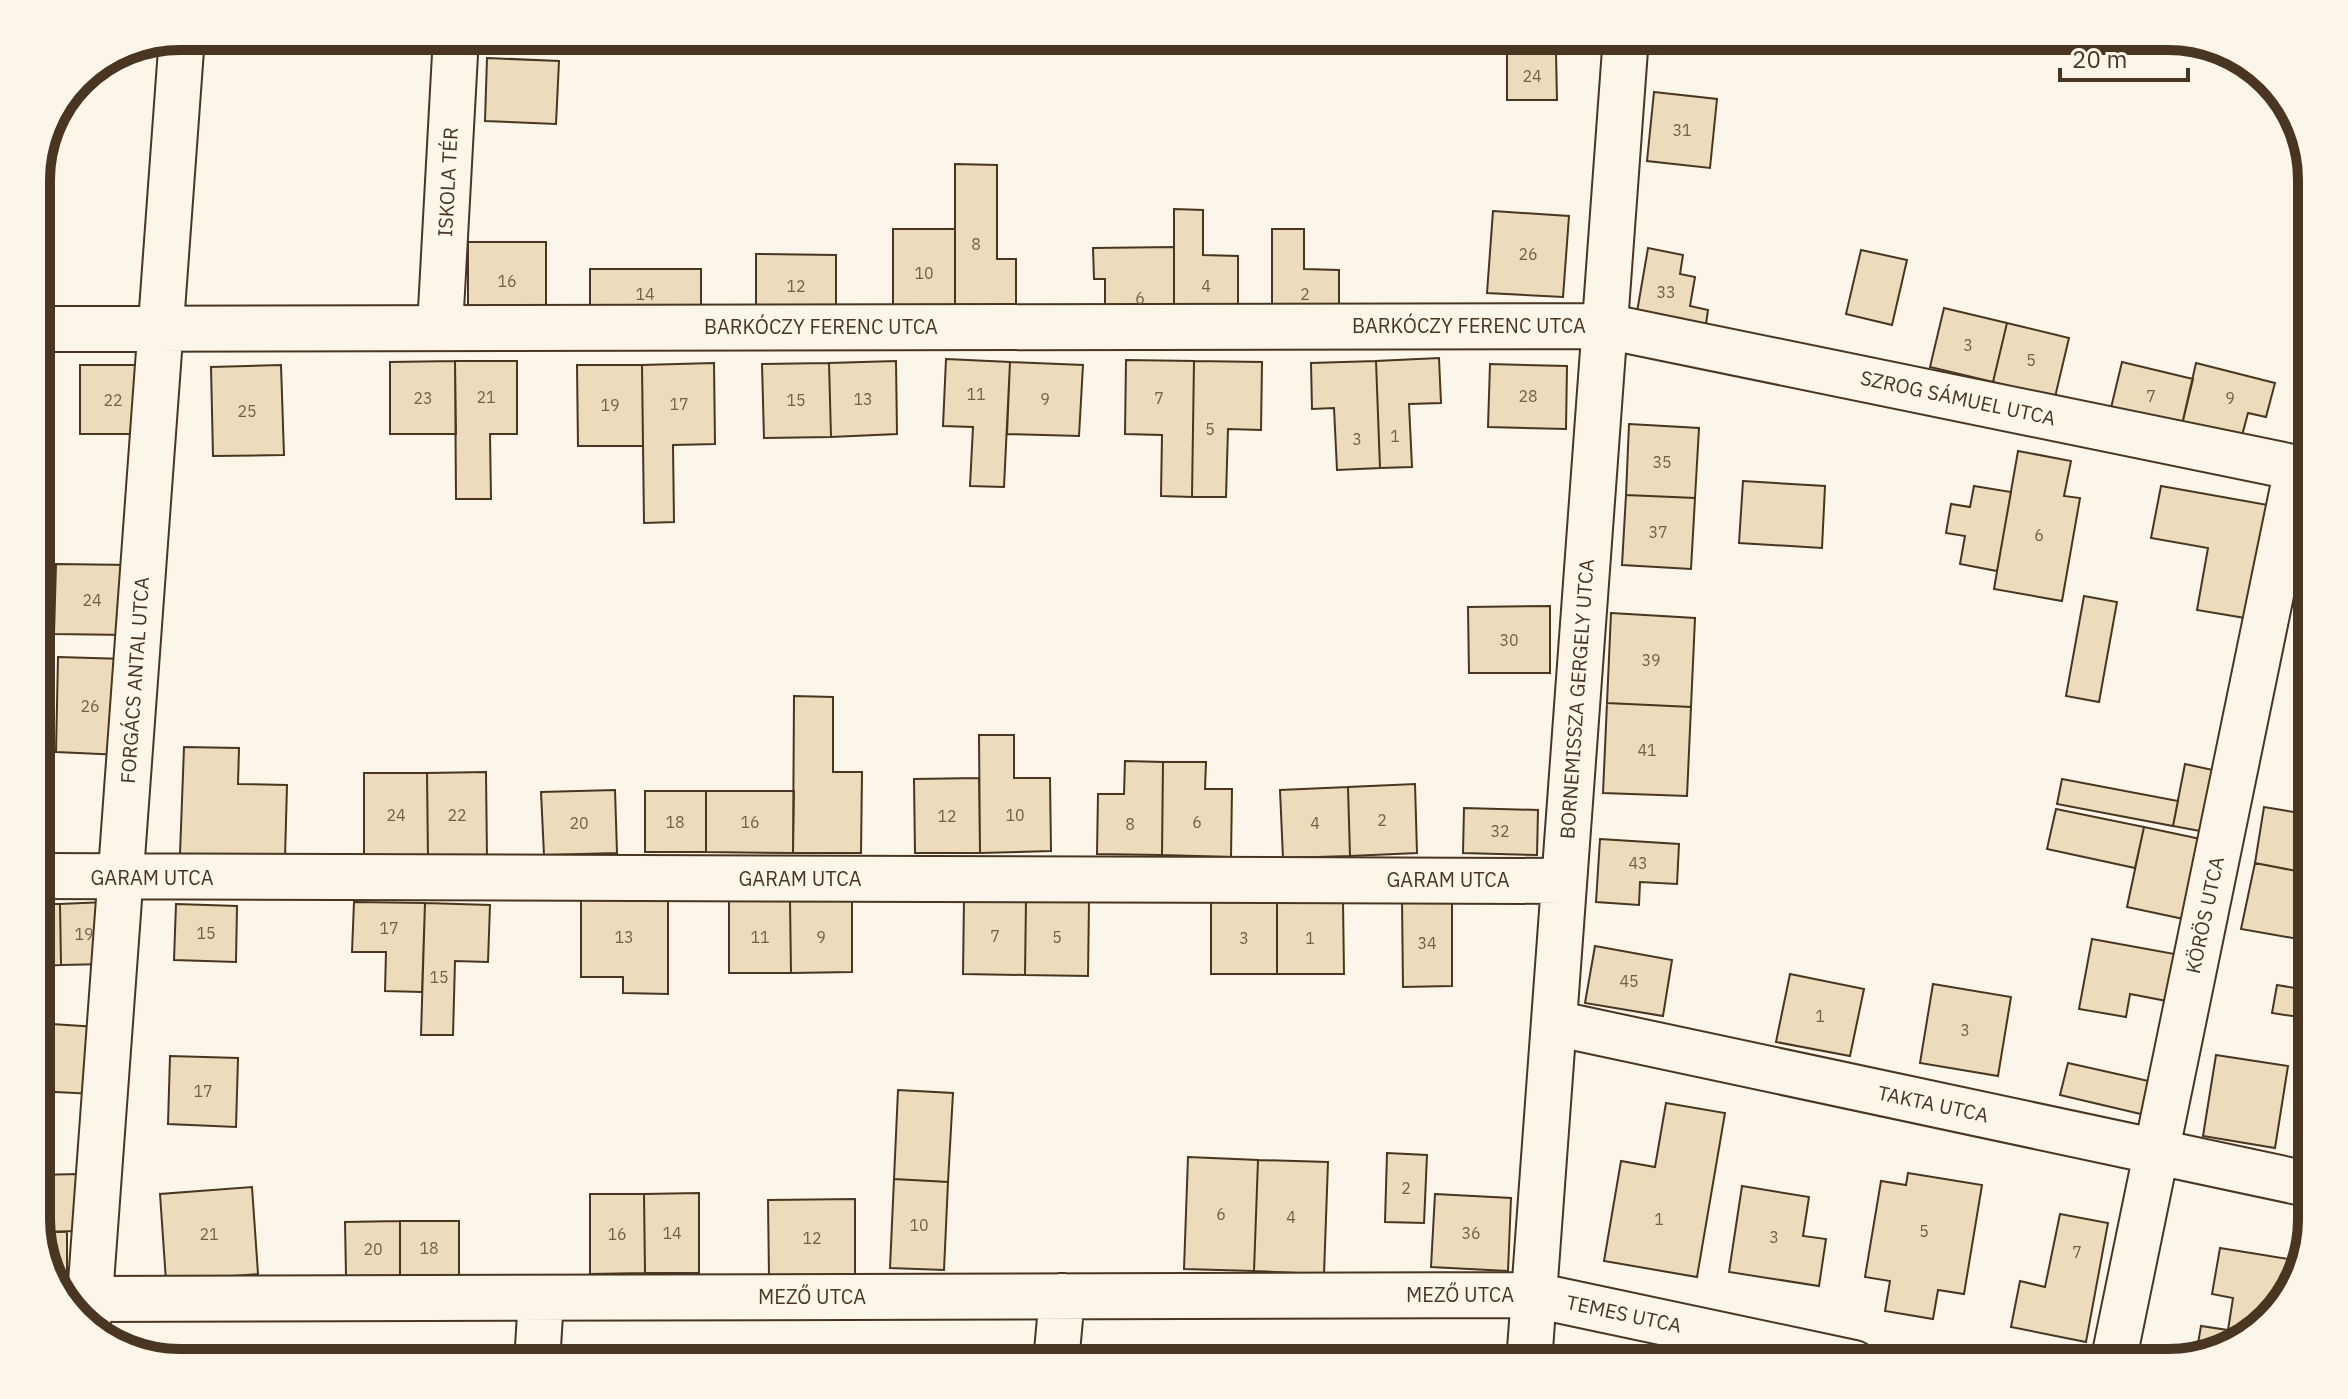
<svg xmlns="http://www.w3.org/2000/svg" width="2348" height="1399" viewBox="0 0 2348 1399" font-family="'IBM Plex Sans',sans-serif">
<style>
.building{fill:#ecdcbc;stroke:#4a3520;stroke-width:2}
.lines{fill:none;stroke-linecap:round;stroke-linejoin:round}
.minor-casing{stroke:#4a3520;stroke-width:48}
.minor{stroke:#fbf6e9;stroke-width:44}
.labels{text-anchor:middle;stroke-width:6;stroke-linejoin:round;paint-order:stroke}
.number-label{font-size:16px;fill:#725f47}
.street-label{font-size:20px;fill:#4a3520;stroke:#fbf6e9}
.rim{fill:none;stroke:#4a3520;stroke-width:10}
</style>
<rect width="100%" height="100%" fill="#fbf6e9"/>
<!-- building -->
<path class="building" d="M490 36H571V39Z
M1507 53H1556L1557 100H1507Z
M487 58 559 61 556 124 485 121Z
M1654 92 1717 99 1710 168 1647 161Z
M955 164 997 165V259H1016V318H955Z
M1174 209 1203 210V255L1238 256V316L1174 317Z
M1493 211 1569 216 1563 297 1487 293Z
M893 229H955V318H893Z
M1272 229H1304V269L1339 270V319L1272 320Z
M468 242H546V319L468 320Z
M1174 247V317H1105V279H1094L1093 248Z
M1648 248 1683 255 1680 274 1695 277 1690 306 1708 310 1706 324 1637 312Z
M1861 250 1907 260 1892 325 1846 314Z
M756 254 836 255V318L756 317Z
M590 269H701V319H590Z
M1944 308 2007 323 1993 382 1930 367Z
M2007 323 2069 338 2055 397 1993 382Z
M1439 358 1441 403 1409 404 1412 467 1380 468 1376 361Z
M946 359 1010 362 1004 487 970 486 973 427 943 426Z
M1126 360 1194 361 1192 497 1161 496 1162 435 1125 434Z
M455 361H517V434H490L491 499H456Z
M455 361 456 434H390V362Z
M896 361 897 434 831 437 829 363Z
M1194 361 1262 362 1261 430 1228 429 1226 497H1192Z
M1376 361 1380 468 1337 470 1334 408 1312 409 1311 363Z
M1010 362 1083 365 1079 436 1007 434Z
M2122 362 2193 379 2181 429 2110 412Z
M714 363 715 444 673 445 674 522 644 523 642 365Z
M829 363 831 437 764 438 762 364Z
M2196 363 2275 383 2266 417 2248 413 2240 443 2181 429Z
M1490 364 1567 366 1566 429 1488 427Z
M80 365H145V434H80Z
M281 365 284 455 213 456 211 367Z
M577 365H642L643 446H578Z
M1629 424 1699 428 1695 498 1626 495Z
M2018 451 2071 461 2064 496 2080 498 2062 601 1994 589Z
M1743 481 1825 486 1822 548 1739 543Z
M1974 486 2011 492 1997 571 1960 564 1965 536 1946 533 1951 504 1970 507Z
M2161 486 2279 507 2257 620 2197 610 2208 548 2151 538Z
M1626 495 1695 498 1691 569 1622 565Z
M56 564 131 565 129 635 54 634Z
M2084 596 2117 602 2099 702 2066 696Z
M1550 606V673H1469L1468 607Z
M1611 613 1695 618 1691 707 1607 703Z
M58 657 125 659 122 755 56 752Z
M794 696 833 697V772H862L861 853H793Z
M1607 703 1691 707 1687 796 1603 793Z
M979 735H1014V778H1050L1051 851 980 853Z
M184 747 239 748 238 784 287 785 285 858 180 854Z
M1125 761 1163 762 1162 855 1097 854 1098 794H1124Z
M1163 762H1206L1205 789H1232L1231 857 1162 855Z
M2185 764 2222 772 2211 833 2173 826Z
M486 772 487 858H428L427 773Z
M364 773H427L428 858H364Z
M979 778 980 853H915L914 779Z
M2062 779 2178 801 2173 826 2057 804Z
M1415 784 1417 853 1350 856 1348 787Z
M1348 787 1350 856 1283 858 1280 790Z
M615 790 617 853 544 855 541 792Z
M645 791H706V852H645Z
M706 791H794L793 853 706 852Z
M2264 807 2312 815V874L2255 863Z
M1464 808 1538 810 1537 855 1463 853Z
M2056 809 2144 827 2135 868 2047 849Z
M2144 827 2210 841 2193 921 2127 907Z
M1600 839 1679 844 1677 884 1640 882 1639 905 1596 902Z
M2255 863 2312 874V901L2304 940 2241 929Z
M581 897H668V994L623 993V977H581Z
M964 898 1026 899 1025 975 963 974Z
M1026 899 1089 900 1088 976 1025 975Z
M1402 899H1452V986L1403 987Z
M852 900V972L791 973 790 901Z
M729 901H790L791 973H729Z
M1211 901H1277V974H1211Z
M1277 901H1343L1344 974H1277Z
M106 902 108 964 61 965 60 904Z
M354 902 425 903 422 992 385 991 386 952H352Z
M425 903 490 905 488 962 455 961 453 1035H421Z
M36 904H60L61 965 36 966Z
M176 904 237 906 236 962 174 960Z
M2092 939 2180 955 2172 1002 2130 994 2126 1017 2079 1009Z
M1595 946 1672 960 1663 1016 1585 1003Z
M1790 974 1864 989 1850 1056 1776 1042Z
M1933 984 2011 997 1998 1076 1920 1063Z
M2277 985 2312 991V1019L2272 1013Z
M36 1023 97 1027 94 1094 36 1091Z
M2216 1055 2288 1066 2275 1148 2203 1136Z
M170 1056 238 1058 236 1127 168 1124Z
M2068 1063 2153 1082 2145 1115 2060 1095Z
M898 1090 953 1093 948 1182 894 1179Z
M1666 1103 1725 1113 1697 1277 1604 1261 1621 1161 1655 1167Z
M1387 1153 1427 1155 1424 1223 1385 1222Z
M1188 1157 1258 1160 1254 1271 1184 1269Z
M1258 1160 1328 1162 1324 1274 1254 1271Z
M1908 1173 1982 1185 1964 1294 1938 1290 1933 1319 1885 1311 1890 1281 1865 1277 1881 1181 1906 1185Z
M78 1174V1231L37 1232 36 1175Z
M894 1179 948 1182 944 1270 890 1268Z
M1742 1186 1809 1197 1803 1236 1826 1239 1819 1286 1729 1272Z
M252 1187 258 1274 166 1281 160 1194Z
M699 1193V1273H645L644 1194Z
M590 1194H644L645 1273 590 1274Z
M1435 1194 1511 1198 1508 1271 1431 1267Z
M855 1199V1276H769L768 1200Z
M2060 1214 2108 1223 2086 1342 2011 1327 2020 1281 2045 1287Z
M400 1221H459V1275L400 1276Z
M400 1221V1276H346L345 1222Z
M37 1232H67V1303L56 1291Z
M2220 1248 2301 1261 2292 1291 2240 1343 2196 1355 2201 1326 2228 1330 2233 1298 2212 1294Z"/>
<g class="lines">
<defs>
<path id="minor" d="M440 328 456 36
M36 329 1605 326 2312 471
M36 876 1564 881
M1554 1023 2312 1185
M90 1299 1534 1295 1854 1363
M88 1324 182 36
M537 1363 541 1298
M1056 1363 1062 1296
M1529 1363 1626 36
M2113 1363 2297 468"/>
</defs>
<!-- minor casing -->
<use href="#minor" class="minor-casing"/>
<!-- minor -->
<use href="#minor" class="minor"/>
</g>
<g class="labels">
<!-- number labels -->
<g class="number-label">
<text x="1532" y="82">24</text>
<text x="1682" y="136">31</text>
<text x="976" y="250">8</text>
<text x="1528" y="260">26</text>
<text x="924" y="279">10</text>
<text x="507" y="287">16</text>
<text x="796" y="292">12</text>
<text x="1206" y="292">4</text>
<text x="1666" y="298">33</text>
<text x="645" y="300">14</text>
<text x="1305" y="300">2</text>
<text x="1140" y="304">6</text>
<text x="1968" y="351">3</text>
<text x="2031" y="366">5</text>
<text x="976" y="400">11</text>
<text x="1528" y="402">28</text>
<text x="2151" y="402">7</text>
<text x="486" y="403">21</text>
<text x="423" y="404">23</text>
<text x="1159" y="404">7</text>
<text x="2230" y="404">9</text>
<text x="863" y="405">13</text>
<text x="1045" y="405">9</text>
<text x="113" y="406">22</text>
<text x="796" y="406">15</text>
<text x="679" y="410">17</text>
<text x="610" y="411">19</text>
<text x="247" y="417">25</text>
<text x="1210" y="435">5</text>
<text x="1395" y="442">1</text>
<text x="1357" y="445">3</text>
<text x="1662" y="468">35</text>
<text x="1658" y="538">37</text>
<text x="2039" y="541">6</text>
<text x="92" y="606">24</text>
<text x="1509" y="646">30</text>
<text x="1651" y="666">39</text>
<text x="90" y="712">26</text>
<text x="1647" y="756">41</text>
<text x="396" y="821">24</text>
<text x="457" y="821">22</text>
<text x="1015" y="821">10</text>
<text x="947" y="822">12</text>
<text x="1382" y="826">2</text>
<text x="675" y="828">18</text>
<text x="750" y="828">16</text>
<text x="1197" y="828">6</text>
<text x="579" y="829">20</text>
<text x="1315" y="829">4</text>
<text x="1130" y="830">8</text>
<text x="1500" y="837">32</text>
<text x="1638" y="869">43</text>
<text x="389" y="934">17</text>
<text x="206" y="939">15</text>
<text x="84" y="940">19</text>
<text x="995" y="942">7</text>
<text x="624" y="943">13</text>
<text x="760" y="943">11</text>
<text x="821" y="943">9</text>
<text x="1057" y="943">5</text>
<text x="1244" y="944">3</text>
<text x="1310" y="944">1</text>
<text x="1427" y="949">34</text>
<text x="439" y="983">15</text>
<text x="1629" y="987">45</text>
<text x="1820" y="1022">1</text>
<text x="1965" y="1036">3</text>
<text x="203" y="1097">17</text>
<text x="1406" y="1194">2</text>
<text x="1221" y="1220">6</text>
<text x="1291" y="1223">4</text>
<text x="1659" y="1225">1</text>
<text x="919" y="1231">10</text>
<text x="1924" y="1237">5</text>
<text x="672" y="1239">14</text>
<text x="1471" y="1239">36</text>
<text x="209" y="1240">21</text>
<text x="617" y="1240">16</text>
<text x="1774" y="1243">3</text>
<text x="812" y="1244">12</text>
<text x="429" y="1254">18</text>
<text x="373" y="1255">20</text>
<text x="2077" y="1258">7</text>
</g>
<!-- street labels -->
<g class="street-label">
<text transform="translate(448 182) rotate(-87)" y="7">ISKOLA TÉR</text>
<text x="1469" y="333">BARKÓCZY FERENC UTCA</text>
<text x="821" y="334">BARKÓCZY FERENC UTCA</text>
<text transform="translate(1958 398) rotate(12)" y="7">SZROG SÁMUEL UTCA</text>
<text transform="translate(135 680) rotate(-86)" y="7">FORGÁCS ANTAL UTCA</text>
<text transform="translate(1577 699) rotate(-86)" y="7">BORNEMISSZA GERGELY UTCA</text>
<text x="152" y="885">GARAM UTCA</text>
<text x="800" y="886">GARAM UTCA</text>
<text x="1448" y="887">GARAM UTCA</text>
<text transform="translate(2205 915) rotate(-78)" y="7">KÖRÖS UTCA</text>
<text transform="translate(1933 1104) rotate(12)" y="7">TAKTA UTCA</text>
<text x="1460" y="1302">MEZŐ UTCA</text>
<text x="812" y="1304">MEZŐ UTCA</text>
<text transform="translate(1624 1314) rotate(12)" y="7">TEMES UTCA</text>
</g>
</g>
<!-- crop -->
<path d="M0 0H2348V1399H0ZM180 50H2168A130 130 0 0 1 2298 180V1219A130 130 0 0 1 2168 1349H180A130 130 0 0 1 50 1219V180A130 130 0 0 1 180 50Z" fill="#fbf6e9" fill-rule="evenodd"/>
<path class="rim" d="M180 50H2168A130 130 0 0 1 2298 180V1219A130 130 0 0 1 2168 1349H180A130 130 0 0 1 50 1219V180A130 130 0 0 1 180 50Z"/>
<!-- scale -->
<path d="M2060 68v12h128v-12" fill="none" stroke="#4a3520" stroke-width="4"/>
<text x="2072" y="68" font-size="24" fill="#4a3520" stroke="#fbf6e9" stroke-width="6" paint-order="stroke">20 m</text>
</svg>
